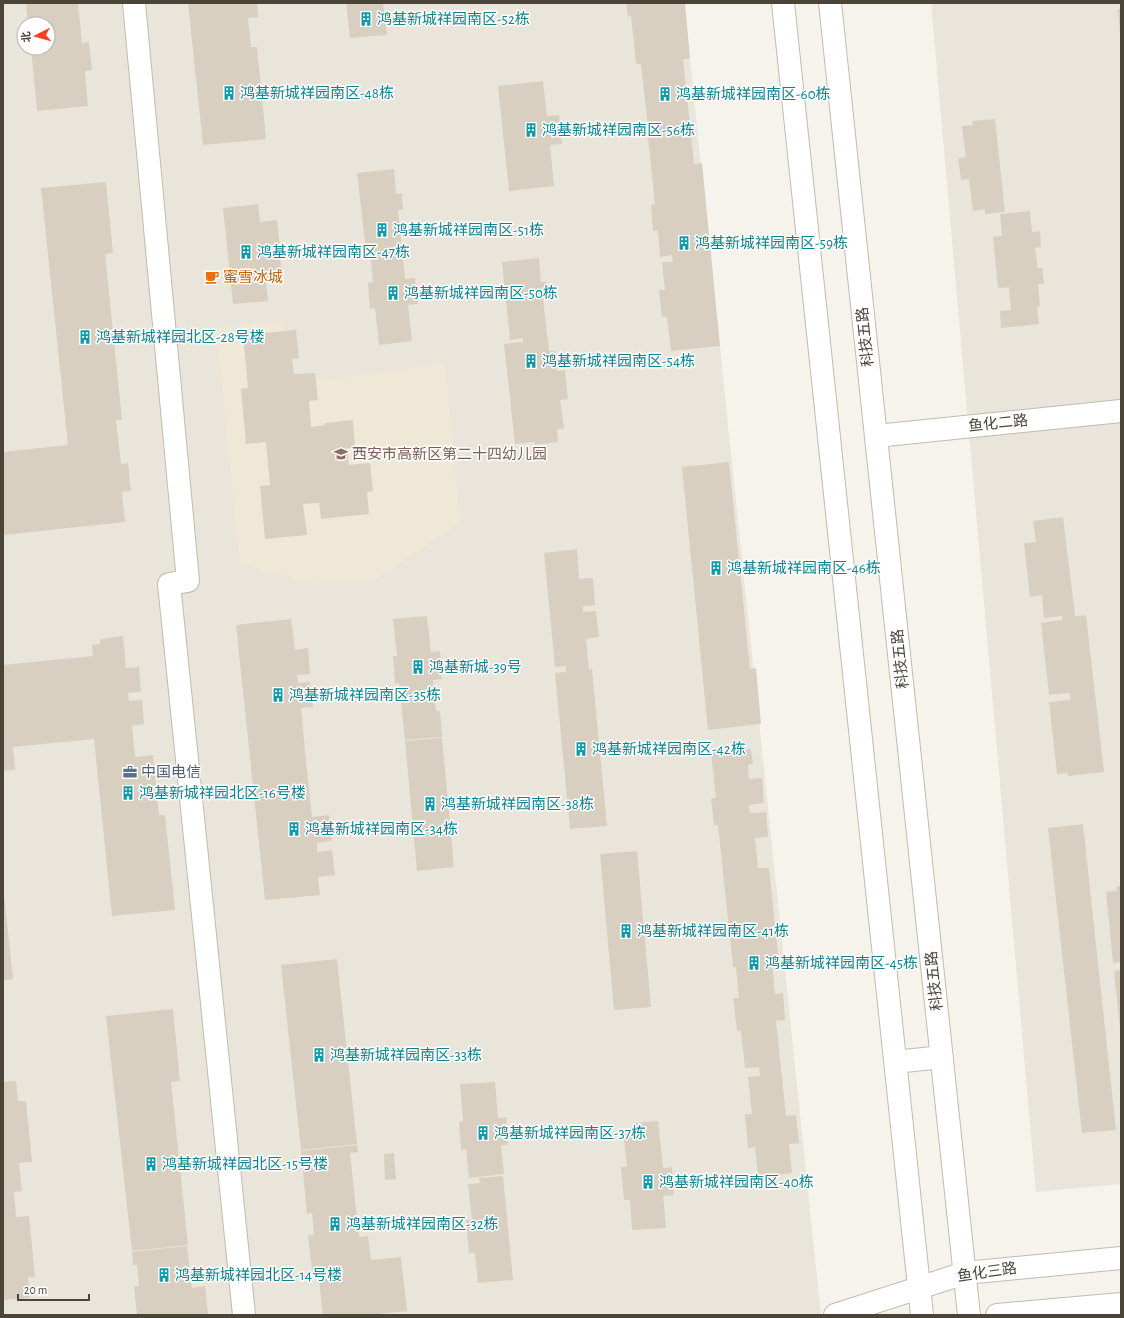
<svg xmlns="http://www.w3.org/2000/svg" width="1124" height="1318" viewBox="0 0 1124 1318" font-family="'Alegreya Sans','Noto Sans SC',sans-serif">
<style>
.residential{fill:#eae5da;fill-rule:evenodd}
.education{fill:#efe8d6}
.building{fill:#d8cfc1}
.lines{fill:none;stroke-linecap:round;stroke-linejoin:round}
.minor-casing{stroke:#c2bbae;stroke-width:24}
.minor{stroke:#fff;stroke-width:22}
.labels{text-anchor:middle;stroke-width:3;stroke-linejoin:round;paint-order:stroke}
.culture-label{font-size:15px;fill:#0d838f;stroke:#fff;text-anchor:start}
.food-label{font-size:15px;fill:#c56008;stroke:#fff;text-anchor:start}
.street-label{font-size:15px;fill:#4b4439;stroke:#fff}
.education-label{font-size:15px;fill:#785e54;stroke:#fff;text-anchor:start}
.service-label{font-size:15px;fill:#4e5e75;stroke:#fff;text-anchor:start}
</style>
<rect width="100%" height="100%" fill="#f6f3ec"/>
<!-- residential -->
<path class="residential" d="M3 3H684L821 1315H3ZM24 24H48V48H24Z
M931 3H1121V1184L1036 1192Z"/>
<!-- education -->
<path class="education" d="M283 321 290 385 445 364 460 522 378 578 313 583 240 564 216 328Z"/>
<!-- building -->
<path class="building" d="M26 3H78L82 43 89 42 92 70 85 71 88 106 37 111 31 48H48V24H28Z
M188 3H257L258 17 248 18 251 47H257L266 139 203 145Z
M346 3H383L387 35 350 38Z
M626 3H685L690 59H683L690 125 694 164 702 163 720 346 671 351 667 317H662L659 290H665L662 262H673L672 255 660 257 658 230 653 231 651 205 655 204 647 129 658 127 648 128 641 64H636L631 16 628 17Z
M1118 9H1121V34H1120Z
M543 81 547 116 559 115 562 144 550 145 554 186 509 191 498 86Z
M995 119 1005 212 985 214V209L973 211 969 179 961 180 958 158 966 157 962 126 973 125 972 121Z
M394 169 396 194 402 193 403 210H398L405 279 415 278 418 304 408 305 412 341 379 345 375 308 370 309 368 283 373 282 370 250 366 251 357 173Z
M106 182 113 253 105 254 122 420H116L121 464 128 463 131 491 122 492 125 522 3 535V452L68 445 41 188Z
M258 204 260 222 277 220 280 247 263 249 264 257 280 255 282 280 266 282 268 301 233 304 223 208Z
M1030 211 1032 232 1040 231 1041 247 1035 248 1038 268H1042L1044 284H1038L1040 306 1037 307 1039 324 1001 328 1000 311 1011 310 1009 287 998 288 993 237 1002 236 1000 214Z
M539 258 541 282H547L548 298H543L549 351H555L557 371 565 370 568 399 560 400 564 429H557L558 442 535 445 534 442 515 444 504 344 523 342V338L510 340 502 262Z
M296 330 299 358 292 359 294 374 315 373 318 400 309 401 311 427 325 425V423L353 420 355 448H347L349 465 370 463 373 491 367 492 369 514 321 519 319 503 303 504 307 535 265 539 260 486 270 485 266 442 246 444 241 389 248 388 243 335Z
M729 462 750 669 756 668 761 724 708 730 682 467Z
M1063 517 1075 616 1086 615 1104 772 1068 776 1067 773 1057 774 1049 702 1070 700V693L1049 695 1041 623 1062 620V616L1044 618 1042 595 1030 597 1024 543 1036 542 1033 521Z
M577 549 579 579 593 578 595 605 583 606V612L596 611 599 637 586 639 589 670 592 669 607 826 570 829 555 673 566 672V666L555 667 544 553Z
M427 616 431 652 440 651 442 679 433 680 436 711H440L442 737 405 740 399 683 395 684 393 656H397L393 619Z
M291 619 295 650 308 648 310 674 297 675 298 683 310 682 313 707 301 708 305 751 292 753 305 751 312 817 329 815 332 841 317 843V852L332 850 335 875 318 877 320 895 265 900 236 625Z
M123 636 126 668 139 667 141 692 128 693 129 701 142 700 144 724 132 726 135 757 153 755 159 815H165L175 910 112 916 94 739 13 747 15 770 3 771V665L93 656 92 645 100 644V639Z
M442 738 454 867 417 871 405 741Z
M751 749 753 764 748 765 749 779 762 778 764 803 749 805 750 813 766 812 768 837 755 838 758 868H769L779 962 772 963 775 994 783 993 785 1020 776 1021 786 1116 796 1115 799 1143 789 1144 792 1173 758 1177 755 1147 748 1148 745 1114H752L748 1077 760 1076 759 1067 745 1068 741 1031H737L733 998H739L736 967H733L718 825H714L711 798H716L711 753Z
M1083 824 1116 1130 1082 1133 1048 828Z
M637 851 651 1007 614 1010 600 854Z
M1117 886H1121V962L1113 963 1106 892 1117 891Z
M3 894H4L13 979 3 981Z
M337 959 357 1144 301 1150 281 965Z
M1121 970V1029H1120L1114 971Z
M173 1009 180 1081 171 1082 188 1245 132 1251 106 1016Z
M16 1081 18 1101H26L32 1162 19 1163 22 1191 14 1192 16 1217 29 1216 35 1277H28L30 1298 3 1300V1082Z
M495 1082 498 1118 506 1117 508 1145H501L504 1174 469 1178 466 1149 461 1150 459 1122 463 1121 460 1084Z
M658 1121 663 1168 672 1167 674 1195 663 1196 666 1228 632 1230 630 1200H624L621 1167H627L623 1131 634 1129V1123Z
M357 1145 358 1152 350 1153 359 1237 368 1236 371 1260 401 1257 407 1311 367 1315H323L318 1270H312L308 1235H314L312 1213 307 1214 301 1151Z
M394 1153 396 1179 385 1180 384 1154Z
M503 1176 513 1280 478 1283 475 1253H469L466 1220H472L468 1184 480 1183 479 1178Z
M187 1246 192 1288 205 1286 208 1315H137L134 1286H139L137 1265H133L132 1252Z"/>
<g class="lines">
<defs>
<path id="minor" d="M134 3 188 581 169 584 244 1315
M783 3 922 1315
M830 3 969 1315
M876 436 1121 411
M895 1062 942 1057
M835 1315 965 1273 1121 1258
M997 1315 1121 1304"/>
</defs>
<!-- minor casing -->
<use href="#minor" class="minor-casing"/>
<!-- minor -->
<use href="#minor" class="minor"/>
</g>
<!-- icons -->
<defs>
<symbol id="building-bare" viewBox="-9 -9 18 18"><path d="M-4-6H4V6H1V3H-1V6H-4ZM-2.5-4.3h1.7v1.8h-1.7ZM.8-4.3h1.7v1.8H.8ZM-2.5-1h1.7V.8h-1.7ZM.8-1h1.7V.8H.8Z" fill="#0f9aa8" stroke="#fff" stroke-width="2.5" paint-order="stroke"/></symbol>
<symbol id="cafe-bare" viewBox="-9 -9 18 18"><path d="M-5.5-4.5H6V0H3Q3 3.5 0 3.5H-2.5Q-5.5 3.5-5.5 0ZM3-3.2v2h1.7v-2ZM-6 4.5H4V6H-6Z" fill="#e8710a" stroke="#fff" stroke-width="2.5" paint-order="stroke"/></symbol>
<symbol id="school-bare" viewBox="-9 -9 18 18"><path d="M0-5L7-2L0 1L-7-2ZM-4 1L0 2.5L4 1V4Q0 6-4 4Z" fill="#8d6e63" stroke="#fff" stroke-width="2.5" paint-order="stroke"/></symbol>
<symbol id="office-bare" viewBox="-9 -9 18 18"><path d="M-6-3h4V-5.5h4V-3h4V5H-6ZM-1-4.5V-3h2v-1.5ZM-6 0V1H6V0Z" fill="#5c6f8a" stroke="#fff" stroke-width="2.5" paint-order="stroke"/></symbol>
</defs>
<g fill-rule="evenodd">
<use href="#building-bare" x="356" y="9" width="20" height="20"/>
<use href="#building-bare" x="219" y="83" width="20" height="20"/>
<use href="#building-bare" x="655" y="84" width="20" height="20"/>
<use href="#building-bare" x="521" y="120" width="20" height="20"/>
<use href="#building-bare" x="372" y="220" width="20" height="20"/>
<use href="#building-bare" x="674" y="233" width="20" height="20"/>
<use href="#building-bare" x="236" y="242" width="20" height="20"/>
<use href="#cafe-bare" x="202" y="267" width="20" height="20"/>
<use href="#building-bare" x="383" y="283" width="20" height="20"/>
<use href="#building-bare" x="75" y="327" width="20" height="20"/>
<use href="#building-bare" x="521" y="351" width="20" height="20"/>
<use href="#school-bare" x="331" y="444" width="20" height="20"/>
<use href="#building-bare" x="706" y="558" width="20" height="20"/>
<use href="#building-bare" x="408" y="657" width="20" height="20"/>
<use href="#building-bare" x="268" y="685" width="20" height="20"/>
<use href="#building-bare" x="571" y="739" width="20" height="20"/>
<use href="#office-bare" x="120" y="762" width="20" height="20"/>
<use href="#building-bare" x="118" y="783" width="20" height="20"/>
<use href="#building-bare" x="420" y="794" width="20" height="20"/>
<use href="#building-bare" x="284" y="819" width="20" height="20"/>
<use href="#building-bare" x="616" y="921" width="20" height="20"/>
<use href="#building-bare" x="744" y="953" width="20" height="20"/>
<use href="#building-bare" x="309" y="1045" width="20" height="20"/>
<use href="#building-bare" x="473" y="1123" width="20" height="20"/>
<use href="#building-bare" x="141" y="1154" width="20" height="20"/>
<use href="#building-bare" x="638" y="1172" width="20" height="20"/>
<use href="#building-bare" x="325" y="1214" width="20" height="20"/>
<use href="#building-bare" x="154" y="1265" width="20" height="20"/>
</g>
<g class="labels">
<!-- culture labels -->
<g class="culture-label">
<text x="377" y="24">鸿基新城祥园南区-52栋</text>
<text x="240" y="98">鸿基新城祥园南区-48栋</text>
<text x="676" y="99">鸿基新城祥园南区-60栋</text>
<text x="542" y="135">鸿基新城祥园南区-56栋</text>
<text x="393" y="235">鸿基新城祥园南区-51栋</text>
<text x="695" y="248">鸿基新城祥园南区-59栋</text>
<text x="257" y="257">鸿基新城祥园南区-47栋</text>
<text x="404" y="298">鸿基新城祥园南区-50栋</text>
<text x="96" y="342">鸿基新城祥园北区-28号楼</text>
<text x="542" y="366">鸿基新城祥园南区-54栋</text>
<text x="727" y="573">鸿基新城祥园南区-46栋</text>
<text x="429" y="672">鸿基新城-39号</text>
<text x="289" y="700">鸿基新城祥园南区-35栋</text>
<text x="592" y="754">鸿基新城祥园南区-42栋</text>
<text x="139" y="798">鸿基新城祥园北区-16号楼</text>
<text x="441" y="809">鸿基新城祥园南区-38栋</text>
<text x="305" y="834">鸿基新城祥园南区-34栋</text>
<text x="637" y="936">鸿基新城祥园南区-41栋</text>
<text x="765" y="968">鸿基新城祥园南区-45栋</text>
<text x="330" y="1060">鸿基新城祥园南区-33栋</text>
<text x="494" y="1138">鸿基新城祥园南区-37栋</text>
<text x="162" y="1169">鸿基新城祥园北区-15号楼</text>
<text x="659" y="1187">鸿基新城祥园南区-40栋</text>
<text x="346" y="1229">鸿基新城祥园南区-32栋</text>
<text x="175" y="1280">鸿基新城祥园北区-14号楼</text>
</g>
<!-- food labels -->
<g class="food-label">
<text x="223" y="282">蜜雪冰城</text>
</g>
<!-- street labels -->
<g class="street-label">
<text transform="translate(865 337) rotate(-96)" y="5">科技五路</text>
<text transform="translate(998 423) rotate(-6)" y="5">鱼化二路</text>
<text transform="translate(900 659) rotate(-96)" y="5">科技五路</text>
<text transform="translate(934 981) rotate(-96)" y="5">科技五路</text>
<text transform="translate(987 1272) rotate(-8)" y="5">鱼化三路</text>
</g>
<!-- education labels -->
<g class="education-label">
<text x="352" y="459">西安市高新区第二十四幼儿园</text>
</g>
<!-- service labels -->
<g class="service-label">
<text x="141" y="777">中国电信</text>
</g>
</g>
<!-- border -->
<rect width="1124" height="1318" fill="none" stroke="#4b4439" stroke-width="8"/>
<!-- north arrow -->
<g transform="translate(36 36) rotate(264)"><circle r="19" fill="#ffffff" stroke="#b7b4b0"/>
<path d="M0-3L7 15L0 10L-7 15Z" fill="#fc3f1d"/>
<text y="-6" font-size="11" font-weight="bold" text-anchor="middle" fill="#4b4439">北</text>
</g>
<!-- scale -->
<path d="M18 1294v6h71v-6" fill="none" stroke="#4b4439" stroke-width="2"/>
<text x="24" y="1294" font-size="12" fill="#4b4439" stroke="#ffffff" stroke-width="3" paint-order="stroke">20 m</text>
</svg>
